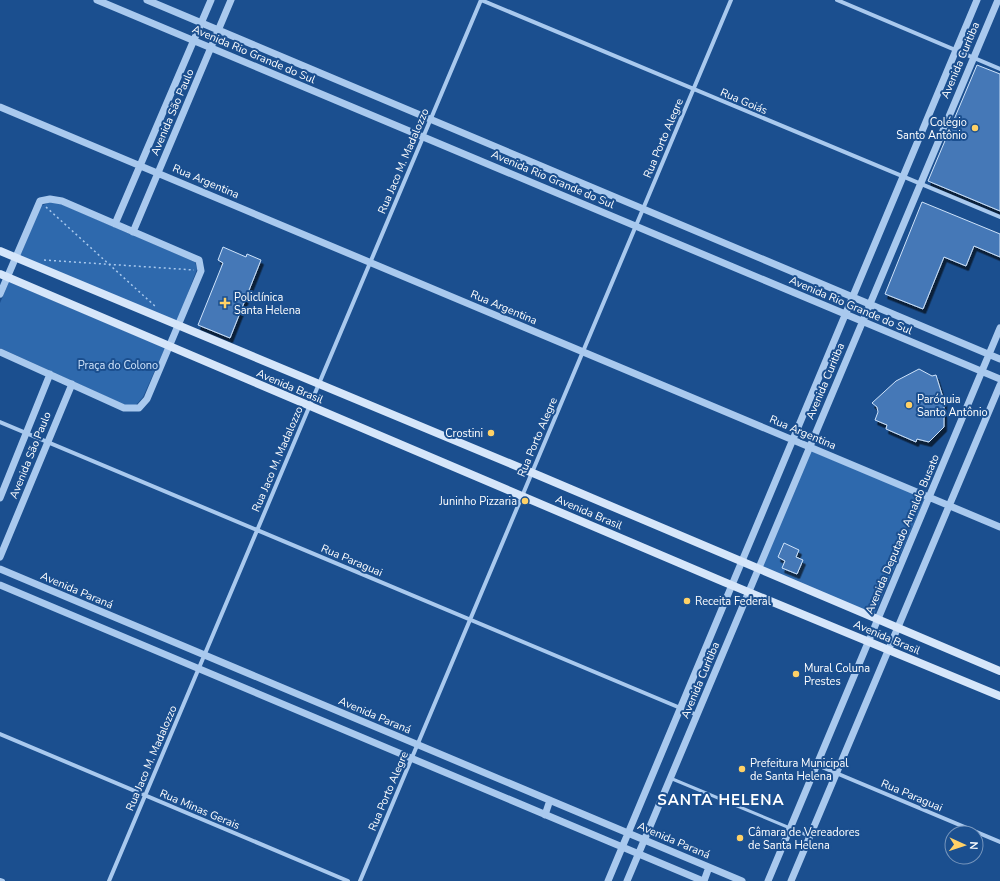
<svg xmlns="http://www.w3.org/2000/svg" width="1000" height="881" viewBox="0 0 1000 881" font-family="'Nunito Sans',sans-serif">
<style>
.green{fill:#2e69ad}
.building{fill:#4478b7;stroke:#cfe3fa;filter:url(#shadow)}
.lines{fill:none;stroke-linecap:round;stroke-linejoin:round}
.path{stroke:#a9c9ee;stroke-width:1.5;stroke-dasharray:2 3;stroke-linecap:butt}
.service{stroke:#a9c9ee;stroke-width:3}
.minor{stroke:#a9c9ee;stroke-width:4}
.tertiary{stroke:#a9c9ee;stroke-width:7}
.secondary{stroke:#d6e6fa;stroke-width:8}
.poi-dot{fill:#ffd166;stroke:#1b4f8f;stroke-width:1.5}
.labels{text-anchor:middle;stroke-width:4;stroke-linejoin:round;paint-order:stroke}
.street-label{font-size:11px;fill:#fff;stroke:#1b4f8f}
.poi-label{font-size:11px;fill:#fff;stroke:#1b4f8f;text-anchor:start}
.park-label{font-size:11px;fill:#cfe3fa;stroke:#1b4f8f}
.district-label{font-size:15px;font-weight:bold;letter-spacing:1px;fill:#fff;stroke:#1b4f8f}
</style>
<defs>
<filter id="shadow"><feDropShadow dx="2.5" dy="4.5" stdDeviation="0" flood-color="#0009"/></filter>
</defs>
<rect width="100%" height="100%" fill="#1b4f8f"/>
<!-- green -->
<path class="green" d="M50 202 61 204 195 262 197 269 177 322 20 256 41 206Z
M9 282 165 348 143 397 136 405H125L0 348V303Z
M811 451 925 498 874 615 761 568Z"/>
<!-- building -->
<path class="building" d="M977 65 1000 74V211L928 181Z
M922 202 1000 234V257L974 246 966 266 944 257 923 309 885 294Z
M223 247 246 257 247 254 261 260 230 338 198 325 223 263 218 260Z
M919 369 932 376 936 375 944 401V427L929 442 917 439 916 442 886 429 887 425 875 420 878 412 877 407 872 403 896 381Z
M784 543 799 550 796 557 803 560 797 574 782 568 785 561 778 557Z"/>
<g class="lines">
<!-- path -->
<path class="path" d="M46 207 156 307
M44 260 194 270"/>
<!-- service -->
<path class="service" d="M670 778 809 836"/>
<!-- minor -->
<path class="minor" d="M481 0 1000 217
M837 0 1000 69
M0 422 697 715
M0 734 348 881
M817 765 1000 842
M0 880 3 881
M109 881 481 0
M360 881 731 0"/>
<!-- tertiary -->
<path class="tertiary" d="M97 0 1000 379
M147 0 1000 359
M0 107 1000 527
M115 224 211 0
M133 232 231 0
M0 294 40 201 50 199 62 201 199 260 201 271 147 399 139 408H124L0 352
M0 498 50 374
M0 557 72 384
M0 569 742 881
M0 585 703 881
M545 815 550 800
M608 881 977 0
M627 881 998 0
M704 881 709 867
M768 881 1000 328
M791 881 1000 385"/>
<!-- secondary -->
<path class="secondary" d="M0 251 540 476 1000 671
M0 274 724 582 1000 696"/>
</g>
<!-- markers -->
<g class="poi-dot">
<circle cx="975" cy="128" r="4"/>
<path d="M223 297h4v4h4v4h-4v4h-4v-4h-4v-4h4z"/>
<circle cx="909" cy="405" r="4"/>
<circle cx="491" cy="433" r="4"/>
<circle cx="525" cy="501" r="4"/>
<circle cx="687" cy="601" r="4"/>
<circle cx="796" cy="674" r="4"/>
<circle cx="742" cy="769" r="4"/>
<circle cx="740" cy="838" r="4"/>
</g>
<g class="labels">
<!-- street labels -->
<g class="street-label">
<text transform="translate(254 54) rotate(23)" y="4">Avenida Rio Grande do Sul</text>
<text transform="translate(960 60) rotate(-67)" y="4">Avenida Curitiba</text>
<text transform="translate(744 101) rotate(23)" y="4">Rua Goiás</text>
<text transform="translate(172 112) rotate(-67)" y="4">Avenida São Paulo</text>
<text transform="translate(663 138) rotate(-67)" y="4">Rua Porto Alegre</text>
<text transform="translate(403 161) rotate(-67)" y="4">Rua Jaco M. Madalozzo</text>
<text transform="translate(553 179) rotate(23)" y="4">Avenida Rio Grande do Sul</text>
<text transform="translate(206 181) rotate(23)" y="4">Rua Argentina</text>
<text transform="translate(851 305) rotate(23)" y="4">Avenida Rio Grande do Sul</text>
<text transform="translate(504 307) rotate(23)" y="4">Rua Argentina</text>
<text transform="translate(825 381) rotate(-67)" y="4">Avenida Curitiba</text>
<text transform="translate(290 386) rotate(23)" y="4">Avenida Brasil</text>
<text transform="translate(803 432) rotate(23)" y="4">Rua Argentina</text>
<text transform="translate(537 437) rotate(-67)" y="4">Rua Porto Alegre</text>
<text transform="translate(30 455) rotate(-68)" y="4">Avenida São Paulo</text>
<text transform="translate(277 459) rotate(-67)" y="4">Rua Jaco M. Madalozzo</text>
<text transform="translate(589 512) rotate(23)" y="4">Avenida Brasil</text>
<text transform="translate(902 534) rotate(-67)" y="4">Avenida Deputado Arnaldo Busato</text>
<text transform="translate(352 560) rotate(23)" y="4">Rua Paraguai</text>
<text transform="translate(77 590) rotate(23)" y="4">Avenida Paraná</text>
<text transform="translate(887 637) rotate(23)" y="4">Avenida Brasil</text>
<text transform="translate(700 680) rotate(-67)" y="4">Avenida Curitiba</text>
<text transform="translate(375 715) rotate(23)" y="4">Avenida Paraná</text>
<text transform="translate(151 758) rotate(-67)" y="4">Rua Jaco M. Madalozzo</text>
<text transform="translate(388 791) rotate(-67)" y="4">Rua Porto Alegre</text>
<text transform="translate(912 795) rotate(23)" y="4">Rua Paraguai</text>
<text transform="translate(200 809) rotate(23)" y="4">Rua Minas Gerais</text>
<text transform="translate(674 840) rotate(23)" y="4">Avenida Paraná</text>
</g>
<!-- poi labels -->
<g class="poi-label">
<text x="967" y="126" text-anchor="end">Colégio<tspan x="967" dy="13">Santo Antônio</tspan></text>
<text x="234" y="301">Policlínica<tspan x="234" dy="13">Santa Helena</tspan></text>
<text x="917" y="403">Paróquia<tspan x="917" dy="13">Santo Antônio</tspan></text>
<text x="483" y="437" text-anchor="end">Crostini</text>
<text x="517" y="505" text-anchor="end">Juninho Pizzaria</text>
<text x="695" y="605">Receita Federal</text>
<text x="804" y="672">Mural Coluna<tspan x="804" dy="13">Prestes</tspan></text>
<text x="750" y="767">Prefeitura Municipal<tspan x="750" dy="13">de Santa Helena</tspan></text>
<text x="748" y="836">Câmara de Vereadores<tspan x="748" dy="13">de Santa Helena</tspan></text>
</g>
<!-- park labels -->
<g class="park-label">
<text x="118" y="369">Praça do Colono</text>
</g>
<!-- district labels -->
<g class="district-label">
<text x="721" y="805">SANTA HELENA</text>
</g>
</g>
<!-- north arrow -->
<g transform="translate(964 845) rotate(93)"><circle r="19" fill="#1b4f8f" stroke="#7695bc"/>
<path d="M0-3L7 15L0 10L-7 15Z" fill="#ffd166"/>
<text y="-6" font-size="11" font-weight="bold" text-anchor="middle" fill="#ffffff">N</text>
</g>
</svg>
